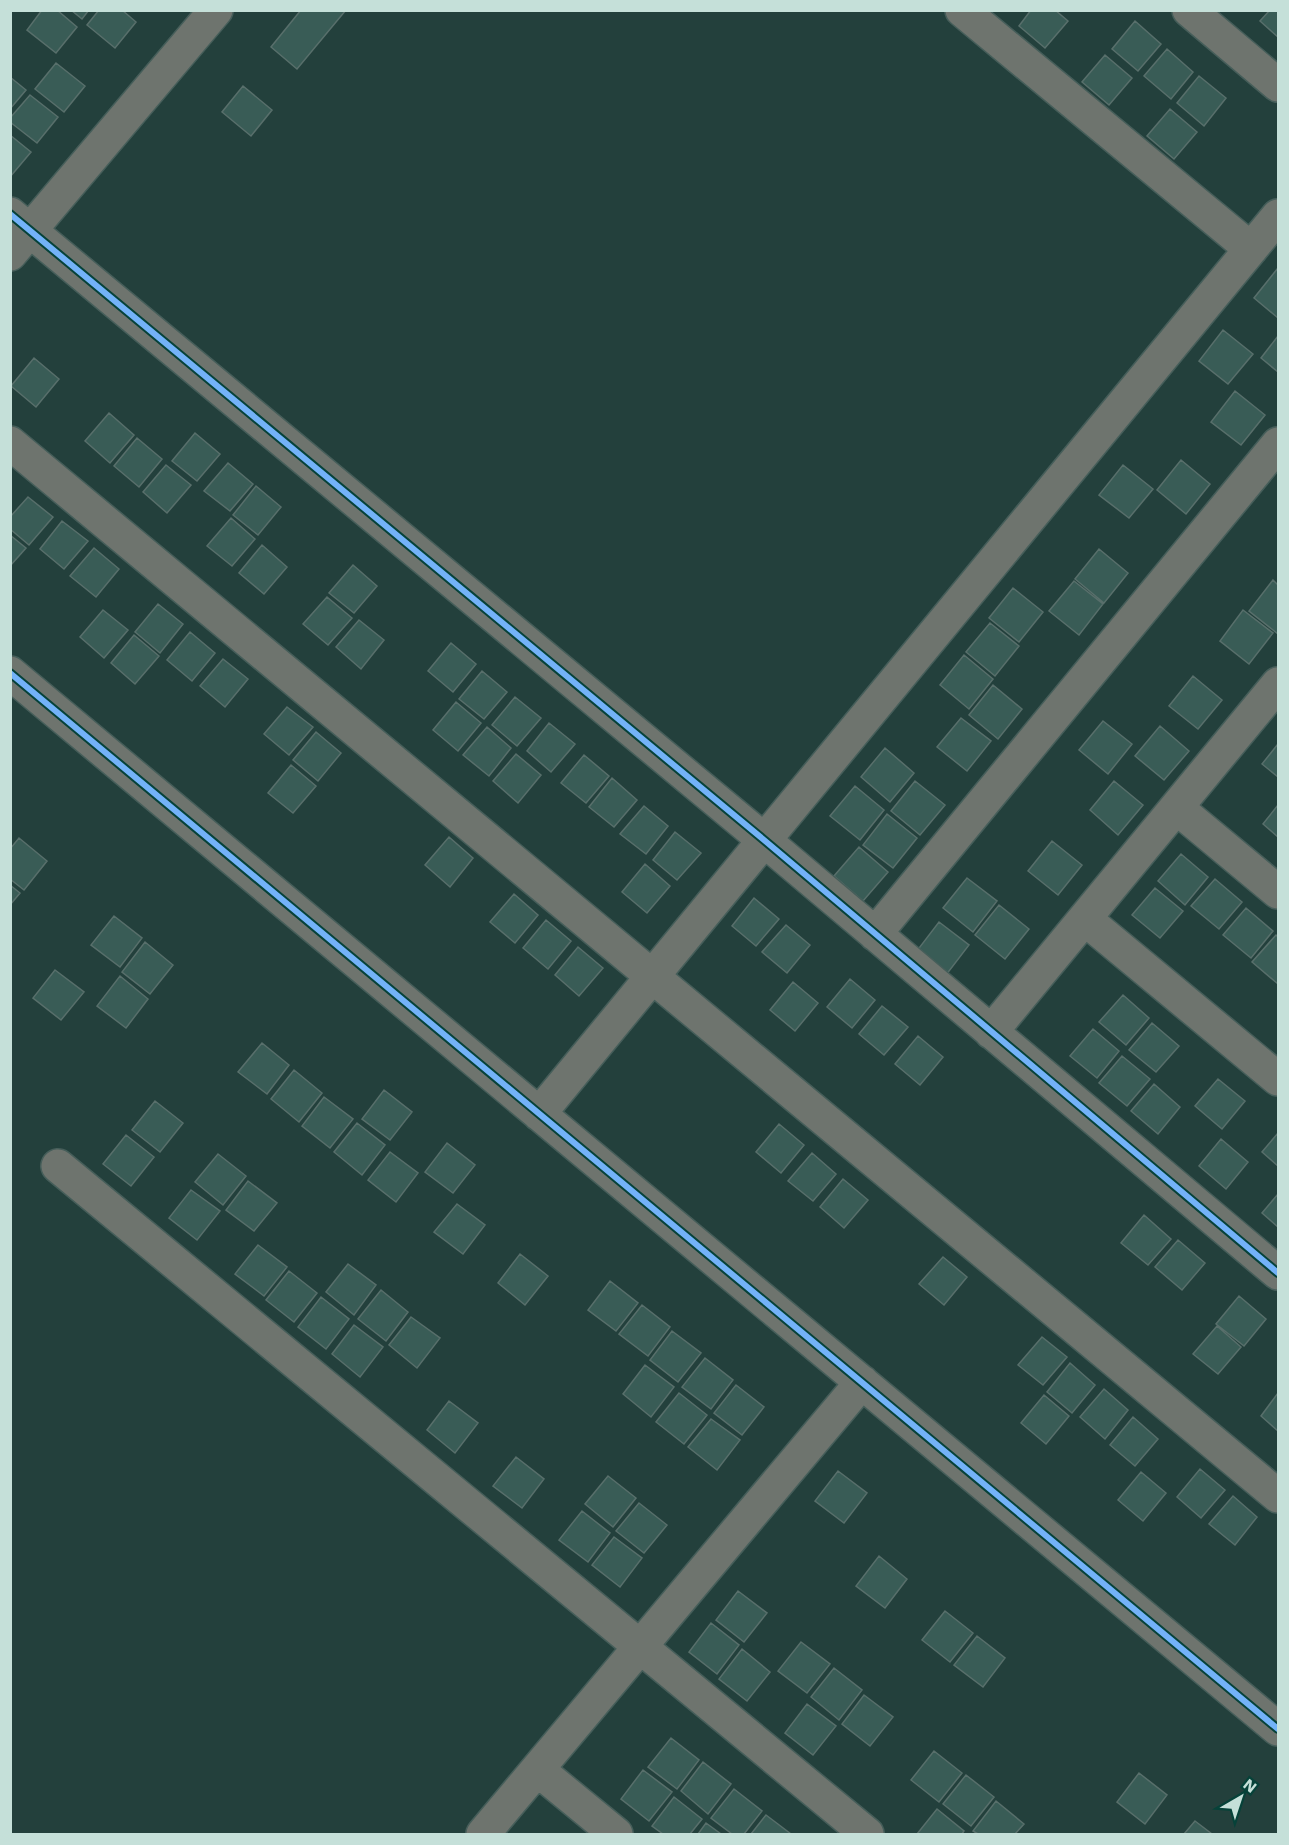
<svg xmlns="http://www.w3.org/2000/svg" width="1289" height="1845" viewBox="0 0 1289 1845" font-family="'Work Sans',sans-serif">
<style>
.building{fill:#395c56;stroke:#586f6b;stroke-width:1.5}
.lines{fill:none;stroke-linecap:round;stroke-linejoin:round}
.street-casing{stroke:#465e5a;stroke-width:36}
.street{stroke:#6e746e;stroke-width:33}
.cycleway-casing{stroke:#064239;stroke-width:10}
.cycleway{stroke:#73b2f8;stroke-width:6}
</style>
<rect width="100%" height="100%" fill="#23403c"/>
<!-- building -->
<path class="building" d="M42 10H57L77 27 56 53 27 30Z
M71 10H89L82 19Z
M99 10H122L136 22 115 48 87 25Z
M301 10H346L297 69 271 47Z
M1031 10H1055L1068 21 1045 48 1019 26Z
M1270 10H1278V37L1260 21Z
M1135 21 1161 44 1138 71 1112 49Z
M1167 49 1193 72 1171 99 1144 76Z
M1105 55 1132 78 1109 105 1082 82Z
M56 63 85 86 64 112 35 89Z
M1199 76 1226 98 1204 126 1177 103Z
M10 77 26 90 10 109Z
M243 86 272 110 251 136 222 112Z
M30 95 58 117 37 143 10 122V118Z
M1170 109 1197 132 1174 159 1147 136Z
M10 135 31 152 10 177Z
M1278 268V318L1254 298Z
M1223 330 1253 354 1228 384 1199 361Z
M1278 336V372L1261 358Z
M34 358 59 379 36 407 11 386Z
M1235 391 1265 415 1241 445 1211 422Z
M109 413 134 435 110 463 85 441Z
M195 433 220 454 197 481 172 461Z
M137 438 162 459 139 487 114 466Z
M1181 460 1210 484 1186 514 1157 490Z
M228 463 253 484 230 511 204 491Z
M166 465 191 485 167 513 143 492Z
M1123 465 1153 489 1129 518 1099 495Z
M256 486 281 507 258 535 233 515Z
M28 497 53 517 29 545 10 529V517Z
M231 518 255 539 232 566 207 546Z
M62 521 88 541 64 569 40 549Z
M10 535 26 548 10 566Z
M262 545 287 567 264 594 239 573Z
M94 548 119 569 96 597 70 576Z
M1099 549 1128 573 1104 603 1075 579Z
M353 565 377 586 354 613 329 593Z
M1273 580 1278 585V634L1249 611Z
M1074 581 1103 604 1079 635 1049 611Z
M1013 588 1043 612 1019 642 989 618Z
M327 597 352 618 328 645 303 624Z
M158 604 183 624 160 653 135 632Z
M103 610 128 630 104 658 80 637Z
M1243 610 1273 633 1249 664 1220 641Z
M359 620 384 640 361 669 336 647Z
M990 623 1019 646 995 676 966 652Z
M190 632 215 653 192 681 167 660Z
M134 635 159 656 135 684 111 663Z
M451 643 476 664 453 692 428 671Z
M964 655 993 679 969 709 940 685Z
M223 659 248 679 225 707 200 686Z
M482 671 507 692 484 719 459 699Z
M1193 676 1222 700 1198 729 1169 706Z
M993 685 1022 709 998 739 969 715Z
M515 697 541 718 517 746 492 725Z
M456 702 481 723 458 751 433 730Z
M287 707 313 727 289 755 264 734Z
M961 718 991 741 967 771 937 747Z
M1103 721 1132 744 1108 774 1079 750Z
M549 723 575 744 551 772 527 751Z
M1160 726 1189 751 1164 780 1135 756Z
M487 727 511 748 489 776 463 755Z
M316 732 341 753 318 781 293 760Z
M1278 744V777L1262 764Z
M885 748 914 773 890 802 861 777Z
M516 754 541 775 518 803 493 781Z
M584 755 609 776 586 803 561 783Z
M291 765 316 786 293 813 268 793Z
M612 778 637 800 614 827 589 807Z
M915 781 945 805 920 835 891 811Z
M1114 781 1143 805 1118 835 1090 810Z
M855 786 884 810 860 840 830 816Z
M1278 805V837L1263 824Z
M644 806 668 826 646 854 620 834Z
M887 814 917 838 893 868 863 845Z
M675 832 701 853 677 880 653 860Z
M449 837 473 858 450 887 425 865Z
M19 838 47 861 24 890 10 879V849Z
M1052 841 1082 865 1058 895 1028 871Z
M859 847 888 872 863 901 834 876Z
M1181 854 1208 877 1185 905 1158 881Z
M645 864 670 886 647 913 622 892Z
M967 878 997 901 973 932 943 908Z
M1215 879 1242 902 1219 929 1191 906Z
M10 885 20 893 10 905Z
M1155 888 1183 911 1160 938 1132 915Z
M514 894 538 915 515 943 490 922Z
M754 898 779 919 756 946 732 926Z
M999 905 1029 929 1005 959 975 935Z
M1246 908 1273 931 1251 958 1223 935Z
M114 916 142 938 120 967 91 945Z
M546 920 571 941 548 969 523 948Z
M939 922 969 945 946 975 916 952Z
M786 925 810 945 787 973 762 952Z
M1276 935 1278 937V984L1252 962Z
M145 942 173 965 150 994 122 972Z
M578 947 603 968 579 996 555 975Z
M55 970 84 992 61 1020 33 998Z
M120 976 148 999 126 1028 97 1006Z
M850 979 875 1000 852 1028 827 1007Z
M793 982 818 1003 795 1031 770 1010Z
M1123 995 1149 1018 1126 1045 1099 1022Z
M882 1006 908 1027 884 1055 859 1034Z
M1152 1023 1179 1046 1156 1072 1129 1050Z
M1093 1029 1119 1051 1097 1078 1070 1056Z
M918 1036 943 1057 920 1085 895 1064Z
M262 1043 289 1065 267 1094 238 1072Z
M1122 1056 1150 1079 1127 1106 1099 1083Z
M294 1070 322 1093 299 1122 271 1099Z
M1218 1079 1245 1101 1222 1129 1195 1106Z
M1154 1084 1180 1107 1158 1134 1131 1111Z
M384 1090 412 1112 390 1140 362 1119Z
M324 1097 353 1119 330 1148 302 1126Z
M155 1101 183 1123 160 1152 132 1130Z
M357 1123 385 1145 362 1175 334 1152Z
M779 1124 804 1145 781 1173 756 1152Z
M1278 1133V1166L1262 1152Z
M126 1135 154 1157 131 1186 103 1164Z
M1221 1139 1248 1162 1226 1189 1199 1166Z
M447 1143 475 1165 453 1193 425 1172Z
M390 1152 418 1173 396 1202 368 1180Z
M812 1153 836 1174 813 1201 788 1181Z
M218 1154 246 1176 223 1205 195 1182Z
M843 1179 868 1200 844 1228 820 1207Z
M248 1181 277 1203 254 1231 226 1210Z
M191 1190 220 1211 197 1240 169 1218Z
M1278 1194V1227L1262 1213Z
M457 1204 485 1225 463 1254 434 1232Z
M1144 1215 1171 1239 1148 1265 1121 1243Z
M1178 1240 1205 1263 1182 1290 1155 1267Z
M258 1245 287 1267 264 1296 235 1274Z
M520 1254 548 1276 525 1305 498 1283Z
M943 1257 967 1277 944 1305 919 1284Z
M348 1264 376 1285 354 1315 326 1292Z
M289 1271 317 1293 294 1322 266 1300Z
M610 1281 638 1303 616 1331 588 1310Z
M381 1290 408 1312 386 1341 358 1319Z
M1239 1296 1266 1319 1244 1346 1216 1324Z
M321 1297 349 1319 326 1349 298 1327Z
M642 1305 670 1327 648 1356 619 1334Z
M411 1317 440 1338 417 1368 389 1345Z
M354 1325 383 1347 360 1377 332 1354Z
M1217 1326 1241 1347 1218 1374 1193 1354Z
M672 1331 701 1353 678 1382 650 1360Z
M1042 1337 1067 1357 1043 1385 1018 1365Z
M705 1358 733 1380 711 1409 682 1387Z
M1070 1363 1095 1385 1072 1413 1047 1392Z
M645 1365 674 1387 651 1417 623 1394Z
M736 1385 764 1407 742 1435 714 1413Z
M1104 1389 1128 1410 1105 1439 1080 1417Z
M679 1393 707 1415 684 1444 656 1422Z
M1278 1393V1431L1261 1416Z
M1044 1395 1069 1416 1046 1444 1021 1423Z
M449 1401 478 1423 455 1453 427 1430Z
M1133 1417 1158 1439 1135 1466 1110 1445Z
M711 1419 740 1440 717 1470 688 1447Z
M516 1457 544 1479 522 1508 493 1486Z
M1200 1469 1225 1490 1201 1518 1177 1497Z
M838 1471 867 1493 844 1523 815 1501Z
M1141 1472 1166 1493 1143 1521 1118 1500Z
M608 1476 636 1498 613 1527 585 1504Z
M1233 1496 1257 1517 1235 1545 1209 1524Z
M639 1503 667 1525 644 1553 616 1531Z
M582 1511 610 1533 588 1562 559 1540Z
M614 1537 642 1558 620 1587 592 1565Z
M879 1556 907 1579 885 1608 856 1586Z
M738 1591 767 1613 744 1642 716 1620Z
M945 1611 973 1633 950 1662 922 1640Z
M711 1623 739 1645 717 1674 689 1652Z
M977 1636 1005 1658 983 1687 954 1665Z
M801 1642 830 1664 807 1693 778 1671Z
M742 1649 770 1672 747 1701 719 1679Z
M834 1668 862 1690 839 1720 811 1697Z
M864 1695 893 1717 870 1746 842 1724Z
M807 1704 836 1726 813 1755 785 1733Z
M671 1738 699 1760 677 1789 648 1767Z
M934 1751 962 1773 939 1802 911 1780Z
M703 1762 731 1784 708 1814 681 1791Z
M643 1770 672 1792 649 1821 621 1799Z
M1139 1773 1167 1795 1145 1824 1117 1802Z
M966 1775 994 1797 971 1826 943 1804Z
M734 1789 762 1811 744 1834H732L711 1818Z
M674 1797 702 1819 690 1834H663L652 1826Z
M996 1801 1024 1824 1015 1834H978L973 1831Z
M937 1809 964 1831 962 1834H917Z
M766 1815 791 1834H751Z
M1195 1821 1212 1834H1184Z
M706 1823 721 1834H698Z"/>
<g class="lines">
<defs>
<path id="street" d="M962 10 1251 249
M1189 10 1278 85
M10 214 764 840 1278 1273
M10 254 216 10
M10 443 1278 1496
M10 673 1278 1729
M1177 808 1278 892
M1085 919 1278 1079
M875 934 1278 444
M991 1032 1278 684
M539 1114 1278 216
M58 1166 867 1834
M538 1770 616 1834
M483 1834 862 1382"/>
</defs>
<!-- street casing -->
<use href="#street" class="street-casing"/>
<!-- street -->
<use href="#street" class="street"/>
<defs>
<path id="cycleway" d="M10 214 764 840 1278 1273
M10 673 1278 1729"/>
</defs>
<!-- cycleway casing -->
<use href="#cycleway" class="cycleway-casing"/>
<!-- cycleway -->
<use href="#cycleway" class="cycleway"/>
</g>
<!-- border -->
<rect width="1289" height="1845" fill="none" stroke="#c5e0d9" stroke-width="24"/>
<!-- north arrow -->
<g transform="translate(1241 1797) rotate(39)" stroke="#064239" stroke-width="4.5" paint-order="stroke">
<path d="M0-4.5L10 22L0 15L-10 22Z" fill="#c5e0d9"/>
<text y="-9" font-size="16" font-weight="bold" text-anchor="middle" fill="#c5e0d9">N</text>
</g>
</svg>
